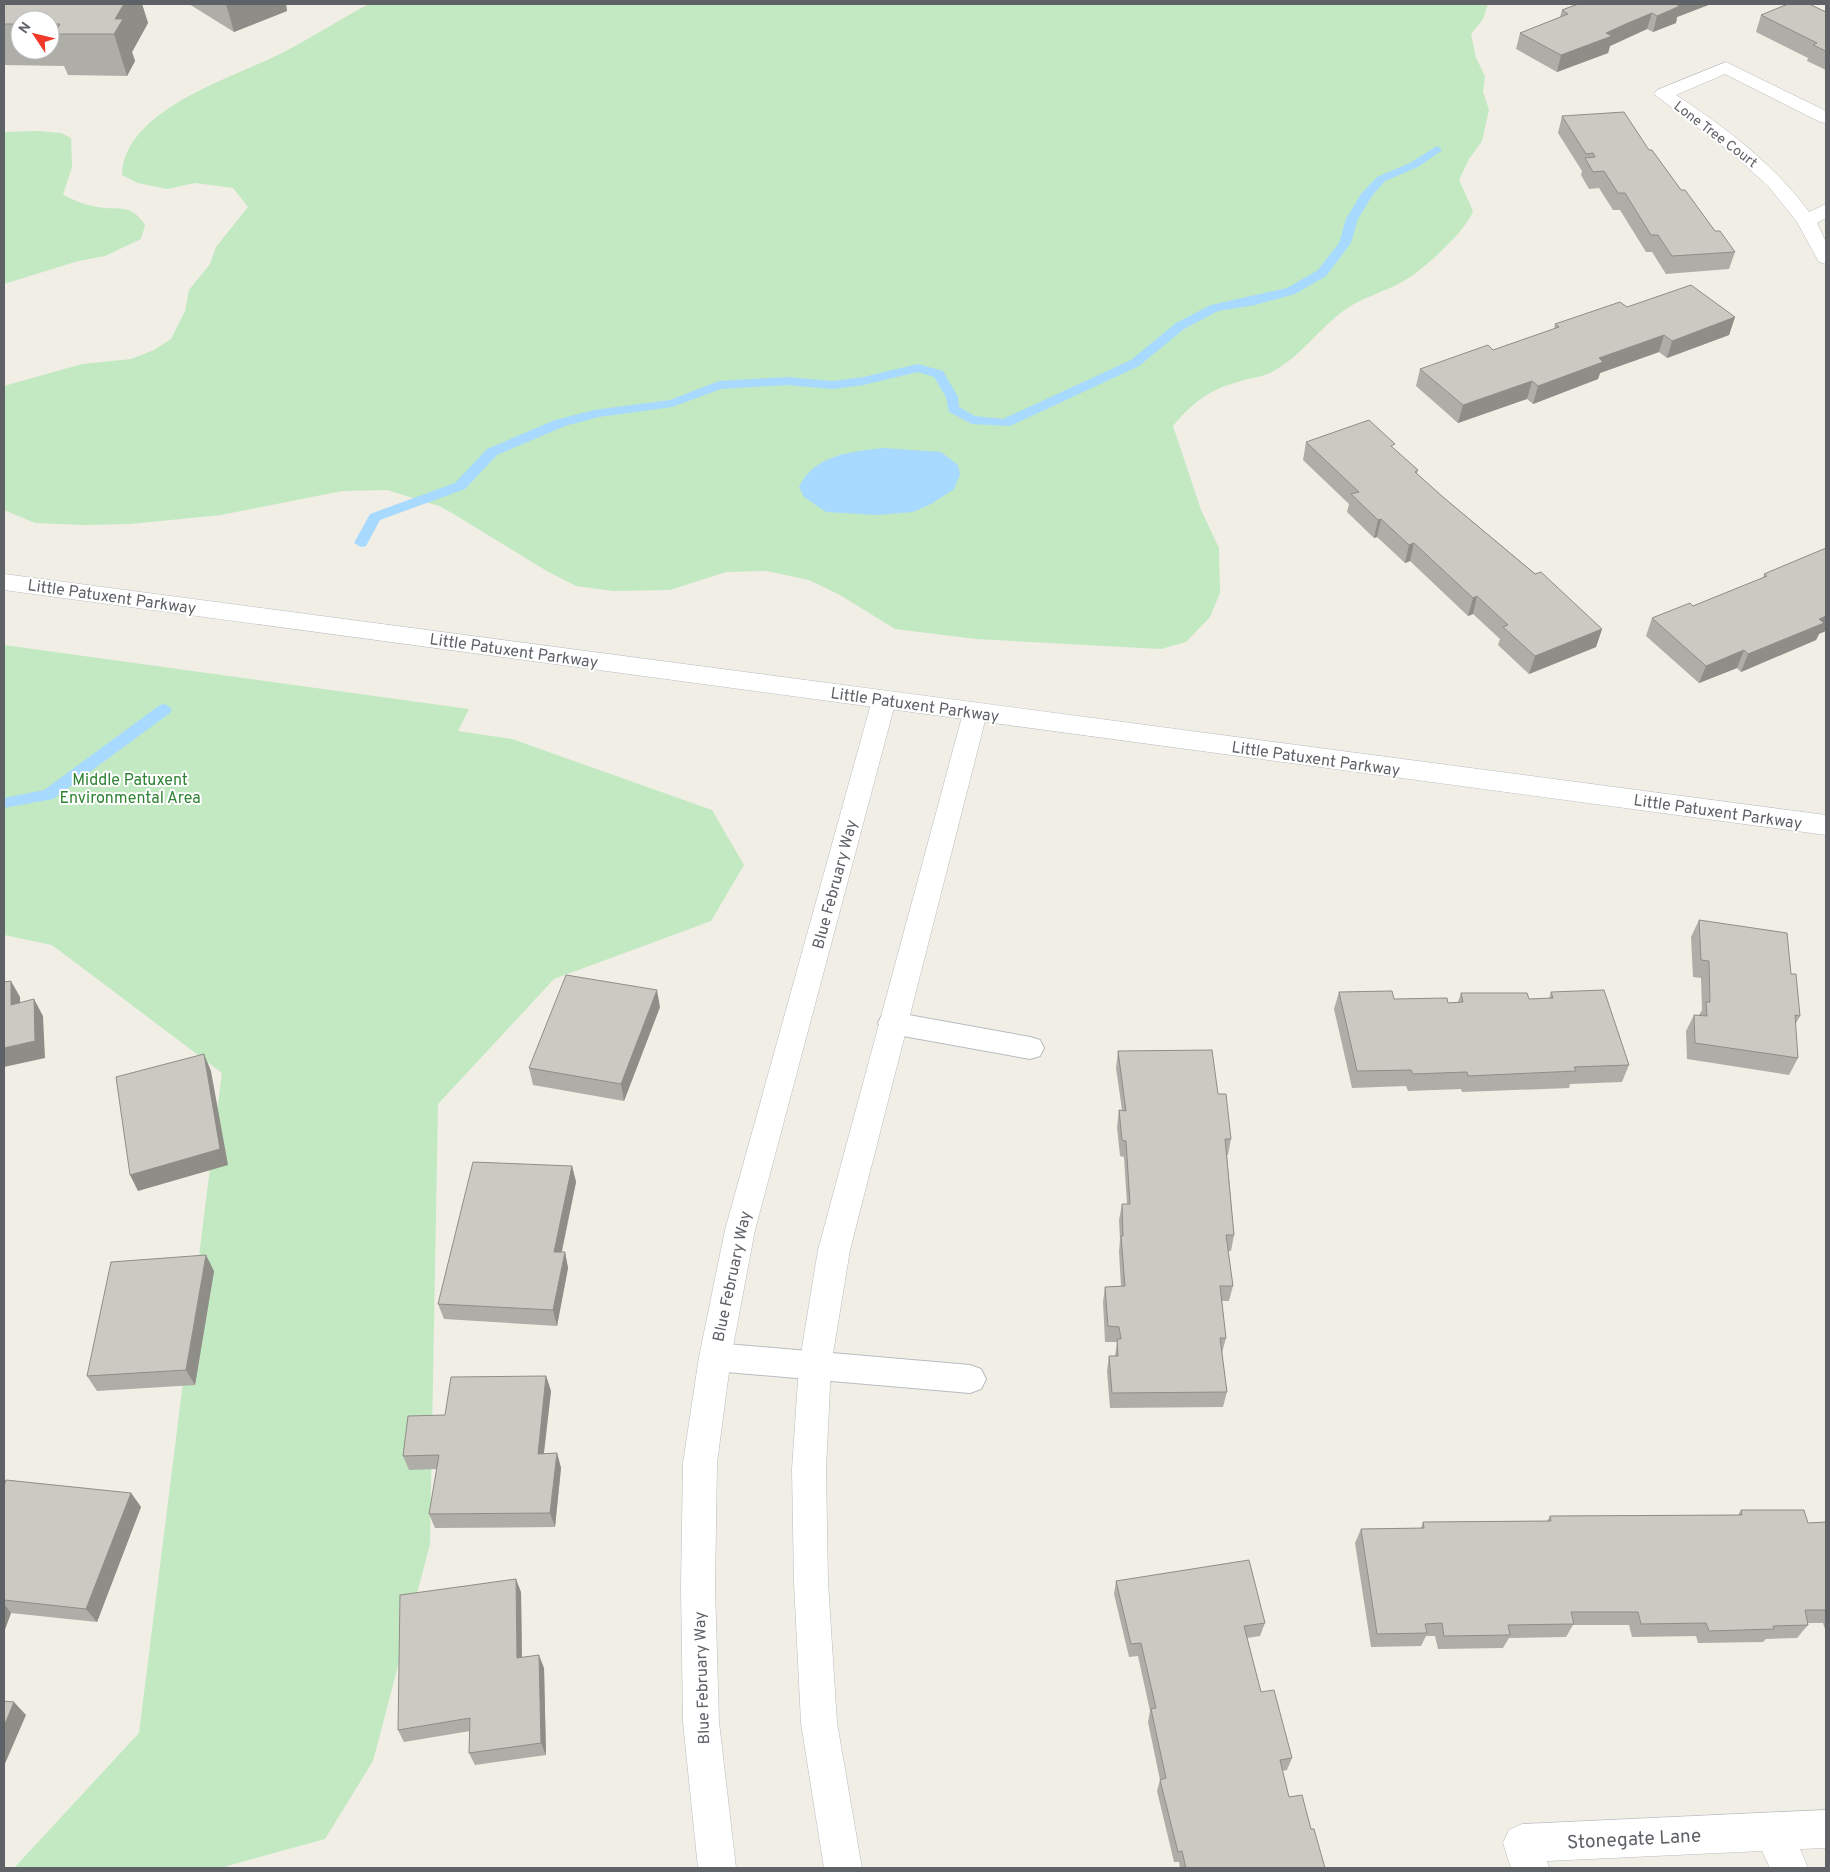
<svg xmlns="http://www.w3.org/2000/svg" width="1830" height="1872" viewBox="0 0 1830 1872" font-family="Overpass,sans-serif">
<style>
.green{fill:#c2e9c2}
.water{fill:#a8d9ff}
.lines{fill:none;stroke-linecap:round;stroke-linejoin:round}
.stream{fill:#a8d9ff;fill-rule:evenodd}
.service-casing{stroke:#b8bcc0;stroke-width:2}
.minor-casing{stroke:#b8bcc0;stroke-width:1}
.tertiary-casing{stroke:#b8bcc0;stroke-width:1}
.service{fill:#fff;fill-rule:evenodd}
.minor{fill:#fff;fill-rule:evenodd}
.tertiary{fill:#fff;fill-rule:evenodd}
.wall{fill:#afada8;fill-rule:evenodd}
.shaded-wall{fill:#8f8d88}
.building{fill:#ccc9c3;stroke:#8f8d88}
.labels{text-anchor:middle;stroke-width:4;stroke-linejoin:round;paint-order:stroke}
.far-street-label{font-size:14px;fill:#5e6267;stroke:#fff}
.street-label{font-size:16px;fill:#5e6267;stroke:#fff}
.park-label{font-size:16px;fill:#308334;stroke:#fff}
.near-street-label{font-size:19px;fill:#5e6267;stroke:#fff}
</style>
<rect width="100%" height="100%" fill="#f1eee6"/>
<!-- green -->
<path class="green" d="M369 4H1488L1483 19 1471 34 1476 58 1485 76 1483 92 1489 110 1482 141 1469 159 1459 180 1473 211C1466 231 1426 267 1407 279 1388 291 1365 296 1346 309 1318 329 1302 356 1270 373 1262 377 1250 378 1241 381 1209 390 1194 401 1173 426L1201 510 1219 548 1220 593 1210 617 1186 642 1161 649 976 639 895 629 840 595 809 580 766 571 726 572 670 590 613 591 576 586 545 570 452 513 439 506 387 490 342 491 221 515 130 524 84 525 35 523 4 510V386L82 364 131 359 154 350 171 339 185 311 189 290 210 264 216 247 248 207 233 188 195 183 167 189 138 183 122 175C124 109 233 78 282 53 311 38 339 20 369 4Z
M38 131 61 133 71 138 72 167 63 195C74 200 85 205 97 207 119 211 130 202 145 225L141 239 105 256 78 261 4 284V132Z
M4 645 469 709 458 731 512 739 712 810 744 865 711 921 554 979 438 1104 430 1544 373 1761 325 1839 220 1868H14L139 1733 222 1073 52 945 4 935Z"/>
<!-- water -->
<path class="water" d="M883 448 941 452 958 465 960 475 954 489 931 504 913 512 877 515 826 512 804 497 799 487C815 454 851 452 883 448Z"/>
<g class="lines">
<!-- stream -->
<path class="stream" d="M1437 146 1442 149 1441 151 1418 167 1385 181 1372 196 1358 219 1351 243 1326 276 1295 294 1255 305 1218 311 1184 329 1139 366 1010 426 972 424 949 412 946 397 934 377 918 372 863 385 833 389 786 385 721 389 672 407 599 417 565 426 497 455 465 489 380 520 366 546 361 547 354 543 370 514 455 483 487 449 555 420 594 410 670 400 719 381 786 377 833 381 863 377 918 364 943 371 958 397 959 407 975 416 1003 419 1131 360 1176 323 1211 305 1287 288 1318 270 1339 243 1346 219 1361 194 1377 177 1410 163Z
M165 704 172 709 170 713 53 799 4 808V798L44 790 160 705Z"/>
<defs>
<path id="service" d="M892 1012 1030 1037 1040 1040 1044 1048 1040 1056 1030 1059 892 1034 882 1031 878 1023 882 1015Z
M715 1343 970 1365 981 1369 986 1379 981 1389 970 1393 715 1371 704 1367 700 1357 704 1347Z"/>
<path id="minor" d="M1726 62 1826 111V123L1820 122 1725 74 1676 95C1726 128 1773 163 1809 212L1826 204V218L1817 223 1826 242V264L1819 262 1797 222 1769 187 1734 155 1654 94 1657 90Z
M884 691 893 694 896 700 755 1230 731 1357 717 1463 715 1587 719 1722 736 1868H698L683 1722 681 1587 683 1463 699 1357 725 1230 872 700 875 694Z
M975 704 984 707 987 713 850 1250 831 1366 826 1469 828 1582 837 1723 862 1868H824L801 1723 794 1582 792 1469 799 1366 818 1250 963 713 966 707Z
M1826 1810V1848L1800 1849 1808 1868H1770L1762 1851 1547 1861 1549 1868H1511L1503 1843 1509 1830 1522 1824Z"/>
<path id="tertiary" d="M4 574 1826 815V835L4 590Z"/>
</defs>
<!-- service casing -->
<use href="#service" class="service-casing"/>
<!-- minor casing -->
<use href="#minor" class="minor-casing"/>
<!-- tertiary casing -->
<use href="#tertiary" class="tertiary-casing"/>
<!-- service -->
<use href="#service" class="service"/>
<!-- minor -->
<use href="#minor" class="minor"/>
<!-- tertiary -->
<use href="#tertiary" class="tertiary"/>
</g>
<!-- wall -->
<path class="wall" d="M4 4H142L148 23 132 52 135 61 127 76 68 75 64 66 4 65ZM20 20H50V50H20Z
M189 4H286L287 11 234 32Z
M1578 4H1711L1677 17 1676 23 1653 32 1647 29 1610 46 1608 53 1557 72 1516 49 1520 33 1560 17 1562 10Z
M1826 12V70L1807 61 1808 58 1756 32 1761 15Z
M1562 116 1649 150 1681 190 1715 231 1735 252 1729 269 1666 274 1652 252H1646L1620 210H1613L1599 188 1589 189 1581 175 1582 171 1558 133Z
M1627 307 1735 317 1729 335 1667 358 1659 352 1600 373 1598 379 1533 404 1527 399 1458 423 1416 386 1420 369 1493 350 1554 329 1555 324Z
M1306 442 1394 449 1418 470 1417 474 1443 497 1602 629 1596 647 1529 674 1498 645 1500 639 1473 614 1468 616 1410 561 1405 563 1377 537 1374 538 1347 512 1349 504 1303 460Z
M1764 574 1819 634 1816 640 1741 672 1737 668 1699 683 1646 636 1652 618 1693 606 1763 578Z
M1699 920 1791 974 1800 1016 1795 1025 1798 1058 1789 1075 1687 1059 1686 1031 1694 1015H1699L1702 1010 1701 978 1693 977 1691 937Z
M1339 992 1394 999 1448 1003 1458 1002 1461 993 1529 999H1549L1551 992 1629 1065 1622 1082 1570 1084 1569 1088 1462 1092 1461 1089 1408 1091 1406 1086 1352 1088 1334 1009Z
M660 1007 624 1101 533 1085 529 1068Z
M1118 1051 1218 1094 1231 1139 1228 1155H1227L1234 1235 1231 1251H1228L1233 1286 1229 1301H1222L1226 1338 1222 1353 1227 1392 1223 1407 1110 1408 1107 1371 1109 1356H1115L1117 1342H1105L1103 1302 1105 1287 1121 1286 1119 1252 1120 1239 1119 1220 1122 1204H1127L1124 1157 1120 1156 1117 1127 1119 1110H1122L1116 1068Z
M572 1166 576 1182 562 1252H565L568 1268 557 1326 444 1319 438 1304Z
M214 1271 195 1385 97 1391 87 1376Z
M546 1376 551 1391 544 1453H557L561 1468 555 1527 435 1528 429 1514 437 1469 409 1470 403 1456 445 1415Z
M4 1486 131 1493 141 1507 97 1622 11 1613 4 1632Z
M1741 1510 1808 1523 1826 1522V1632L1823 1623H1808V1625L1797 1638 1766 1639 1763 1642 1698 1643 1696 1636 1632 1637 1629 1625H1573L1566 1637 1509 1638 1503 1648 1438 1649 1435 1636H1426L1421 1646 1371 1647 1355 1543 1361 1529 1421 1528 1423 1522 1547 1521 1550 1516 1738 1515Z
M1116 1581 1265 1623 1260 1636 1247 1638 1261 1692 1292 1758 1287 1770 1282 1771 1289 1797 1311 1829 1325 1868H1180L1179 1862H1174L1157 1791 1160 1780 1148 1722 1150 1711 1138 1656 1129 1657 1114 1594Z
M521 1592 522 1658 544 1668 546 1755 475 1765 469 1753 470 1731 404 1742 398 1730Z"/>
<!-- shaded-wall -->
<path class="shaded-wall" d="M124 4H142L148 23 132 52 135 61 127 76 114 34 115 19Z
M226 4H286L287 11 234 32Z
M1675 4H1711L1677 17 1676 23 1653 32 1657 16Z
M1652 13 1647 29 1610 46 1608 53 1557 72 1561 55 1628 23Z
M1735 317 1729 335 1667 358 1672 341Z
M1664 335 1659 352 1600 373 1598 379 1533 404 1538 386 1599 358Z
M1532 381 1527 399 1458 423 1463 405Z
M1381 519 1377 537 1374 538 1378 520Z
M1414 543 1410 561 1405 563 1409 545Z
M1477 596 1473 614 1468 616 1473 598Z
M1826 616V631L1819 634 1816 640 1741 672 1748 654Z
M1602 629 1596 647 1529 674 1535 656Z
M1744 650 1737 668 1699 683 1706 666Z
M11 981 20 997 21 1022 11 1005Z
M657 990 660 1007 624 1101 621 1084Z
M34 999 43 1016 45 1058 4 1067V1048Z
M204 1054 211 1071 228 1165 138 1191 130 1175Z
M572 1166 576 1182 558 1268 554 1252Z
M565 1252 568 1268 557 1326 553 1310Z
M206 1255 214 1271 195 1385 186 1370Z
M546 1376 551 1391 542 1468 538 1454Z
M557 1453 561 1468 555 1527 550 1513Z
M131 1493 141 1507 97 1622 86 1609Z
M516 1579 521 1592 522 1671 517 1658Z
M4 1604 11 1613 4 1632Z
M539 1655 544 1668 546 1755 541 1743Z
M14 1702 26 1715 4 1766V1726Z"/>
<!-- building -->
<path class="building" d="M4 4H124L115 19H123L114 34H54L60 24H50V20H20V24H4Z
M1578 4H1675L1680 6 1657 16 1652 13 1628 23 1606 33 1612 36 1561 55 1520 33 1568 14 1562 10Z
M1788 4H1809L1826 12V51L1813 45 1817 43 1761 15Z
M1624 112 1649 150H1652L1681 190H1685L1715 231H1720L1735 252 1672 256 1658 235H1651L1625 193H1618L1604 171 1593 172 1585 158 1595 157 1593 153 1586 154 1562 116Z
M1691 285 1735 317 1672 341 1664 335 1599 358 1603 362 1538 386 1532 381 1463 405 1420 369 1488 345 1493 350 1559 327 1555 324 1620 302 1627 307Z
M1369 420 1395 444 1391 446 1418 470 1415 472 1443 497 1535 574 1541 572 1602 629 1535 656 1503 627 1508 625 1477 596 1473 598 1414 543 1409 545 1381 519 1378 520 1351 494 1359 492 1306 442Z
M1826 548V616L1819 619 1824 623 1748 654 1744 650 1706 666 1652 618 1690 603 1693 606 1767 576 1764 574Z
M1699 920 1787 933 1791 974H1796L1800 1016 1795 1015 1798 1058 1695 1043 1694 1015 1707 1016 1706 1002H1710L1709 961 1701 960Z
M566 975 657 990 621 1084 529 1068Z
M11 981V1005L34 999 35 1041 4 1048V982Z
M1604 990 1629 1065 1574 1067 1576 1071 1468 1076 1467 1072 1413 1074 1411 1070 1357 1071 1339 992 1392 991 1394 999 1447 998 1448 1003 1463 1002 1461 993H1527L1529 999 1553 998 1551 992Z
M1212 1050 1218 1094H1226L1231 1139H1225L1234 1235H1226L1233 1286H1220L1226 1338H1220L1227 1392 1112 1393 1109 1356H1118L1117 1339H1121L1119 1327 1108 1326 1105 1287 1125 1286 1121 1236H1123L1122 1204H1130L1126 1141 1122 1140 1119 1110 1126 1111 1118 1051Z
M204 1054 220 1149 130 1175 116 1077Z
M473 1162 572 1166 554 1252H565L553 1310 438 1304Z
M206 1255 186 1370 87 1376 111 1262Z
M546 1376 538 1454 557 1453 550 1513 429 1514 439 1455 403 1456 408 1416 445 1415 451 1377Z
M6 1480 131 1493 86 1609 4 1600V1486Z
M1741 1510H1804L1808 1523 1826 1522V1610H1805L1808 1625 1773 1626 1774 1629 1709 1631 1706 1623 1641 1624 1638 1612H1571L1574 1624 1508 1625 1510 1635 1444 1636 1442 1623 1425 1624 1427 1633 1377 1634 1361 1529 1424 1528 1423 1522 1551 1521 1550 1516 1742 1515Z
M1249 1560 1265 1623 1244 1626 1261 1692 1274 1690 1292 1758 1280 1760 1289 1797 1302 1795 1311 1829H1314L1325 1868H1186L1182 1851 1178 1852 1160 1780 1166 1778 1151 1709 1156 1708 1141 1643 1131 1644 1116 1581Z
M516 1579 517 1658 539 1655 541 1743 469 1753 470 1718 398 1730 400 1595Z
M4 1701 14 1702 4 1726Z"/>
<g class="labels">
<!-- far-street labels -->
<g class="far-street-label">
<text transform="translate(1716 134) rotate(37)" y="5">Lone Tree Court</text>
</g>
<!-- street labels -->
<g class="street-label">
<text transform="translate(112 596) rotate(8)" y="6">Little Patuxent Parkway</text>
<text transform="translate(514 650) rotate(8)" y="6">Little Patuxent Parkway</text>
<text transform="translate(915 704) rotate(8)" y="6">Little Patuxent Parkway</text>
<text transform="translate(1316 758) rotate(8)" y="6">Little Patuxent Parkway</text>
<text transform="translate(1718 811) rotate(8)" y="6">Little Patuxent Parkway</text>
<text transform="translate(834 884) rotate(-75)" y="6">Blue February Way</text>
<text transform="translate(731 1276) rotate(-78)" y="6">Blue February Way</text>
<text transform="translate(701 1678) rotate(-92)" y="6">Blue February Way</text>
</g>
<!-- park labels -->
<g class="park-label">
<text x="130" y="785">Middle Patuxent<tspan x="130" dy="18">Environmental Area</tspan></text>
</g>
<!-- near-street labels -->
<g class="near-street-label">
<text transform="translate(1634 1838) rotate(-3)" y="7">Stonegate Lane</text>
</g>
</g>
<!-- border -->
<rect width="1830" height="1872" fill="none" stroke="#5e6267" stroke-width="10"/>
<!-- north arrow -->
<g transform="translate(35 35) rotate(305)"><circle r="24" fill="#ffffff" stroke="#bfc0c2"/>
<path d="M0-4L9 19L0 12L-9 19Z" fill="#f23a2b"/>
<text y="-8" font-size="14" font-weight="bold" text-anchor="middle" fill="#5e6267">N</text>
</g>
</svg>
